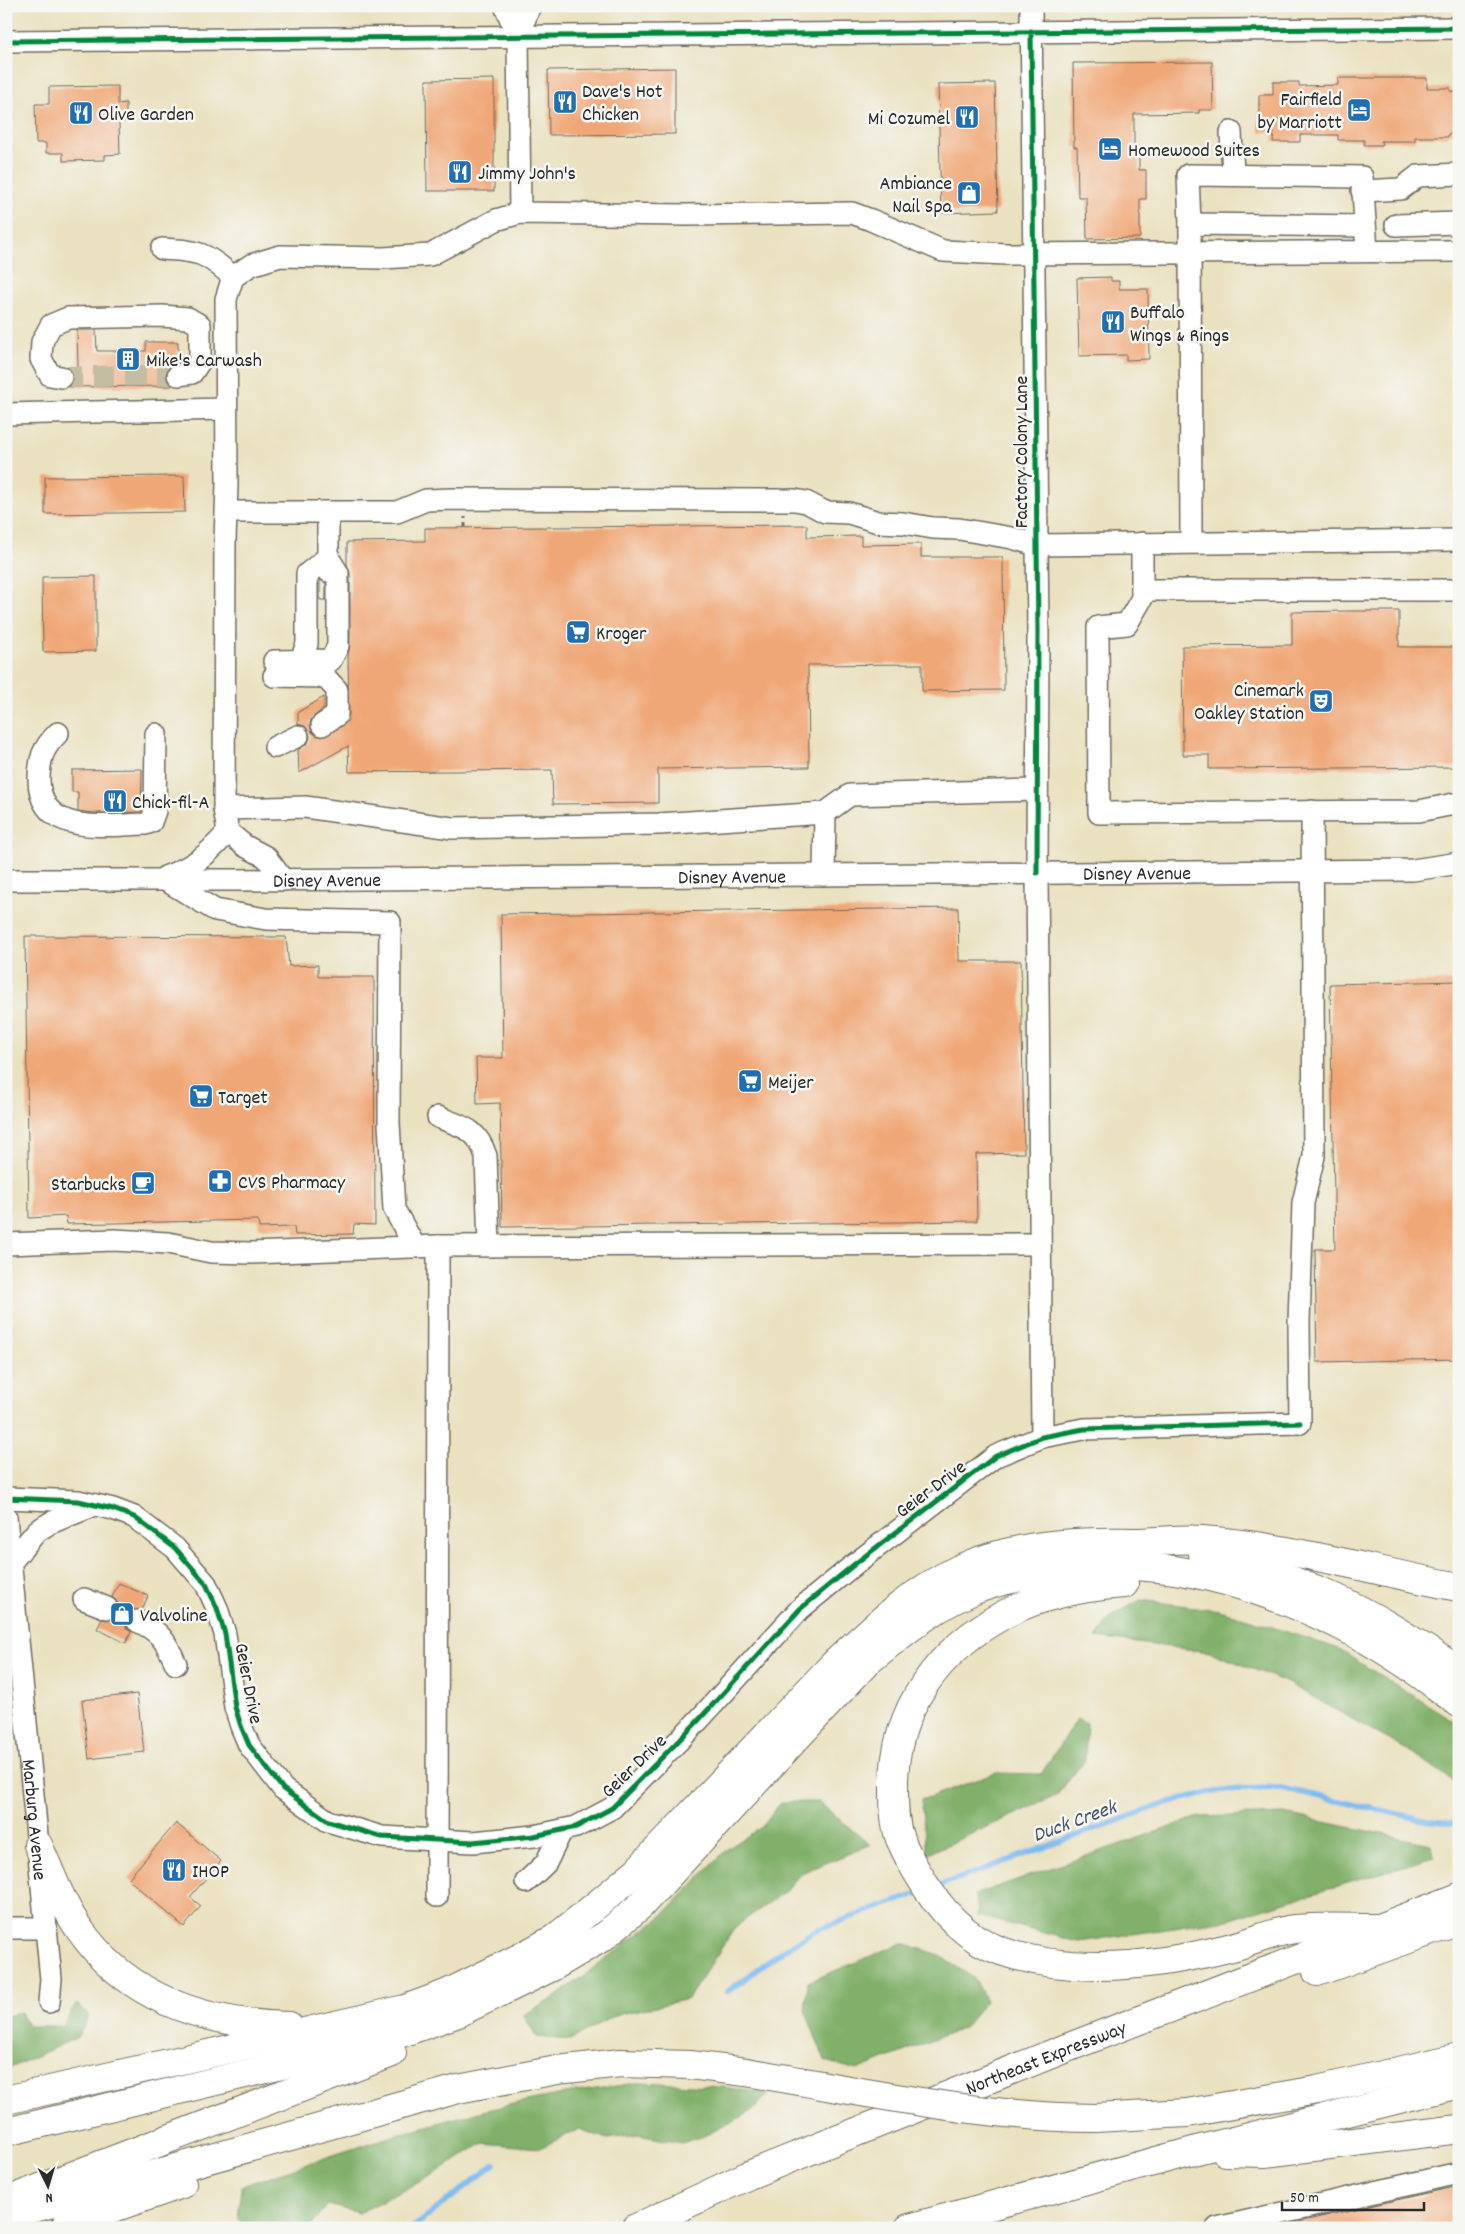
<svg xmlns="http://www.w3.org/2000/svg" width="1465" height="2234" viewBox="0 0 1465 2234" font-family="Dekko,sans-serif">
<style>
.forest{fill:#80b069;stroke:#566e4a}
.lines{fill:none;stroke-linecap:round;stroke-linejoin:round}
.stream{stroke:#7dbaf0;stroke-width:5.5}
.building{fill:#f0a777}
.minor-tunnel{stroke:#c4bda2;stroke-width:21;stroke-dasharray:21 11;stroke-linecap:butt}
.minor-casing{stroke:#6e6b5f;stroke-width:24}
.highway-casing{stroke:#6e6b5f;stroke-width:30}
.path{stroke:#6e6b5f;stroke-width:3;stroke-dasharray:4 4;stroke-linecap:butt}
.minor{stroke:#fff;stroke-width:21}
.highway{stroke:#fff;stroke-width:28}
.highway-bridge-casing{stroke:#6e6b5f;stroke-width:30;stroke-linecap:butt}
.highway-bridge{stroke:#fff;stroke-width:28}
.cycleway-casing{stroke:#f6f6f2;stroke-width:8}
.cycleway{stroke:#00873e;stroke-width:5}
.labels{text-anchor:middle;stroke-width:5;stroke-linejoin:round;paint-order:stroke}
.poi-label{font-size:20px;fill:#2b2b2b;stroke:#f6f6f2;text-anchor:start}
.street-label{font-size:20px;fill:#2b2b2b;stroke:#f6f6f2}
.water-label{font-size:21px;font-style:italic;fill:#445666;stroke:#f6f6f2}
</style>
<rect width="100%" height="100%" fill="#f6f6f2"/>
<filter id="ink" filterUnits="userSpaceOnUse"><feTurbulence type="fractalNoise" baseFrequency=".02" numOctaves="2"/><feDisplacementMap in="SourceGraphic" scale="10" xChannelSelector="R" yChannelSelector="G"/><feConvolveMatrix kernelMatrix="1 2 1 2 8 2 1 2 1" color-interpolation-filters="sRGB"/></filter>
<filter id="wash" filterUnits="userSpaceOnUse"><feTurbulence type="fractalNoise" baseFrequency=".0096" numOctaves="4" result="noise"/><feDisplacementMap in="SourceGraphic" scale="20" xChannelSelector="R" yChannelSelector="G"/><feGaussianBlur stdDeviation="1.12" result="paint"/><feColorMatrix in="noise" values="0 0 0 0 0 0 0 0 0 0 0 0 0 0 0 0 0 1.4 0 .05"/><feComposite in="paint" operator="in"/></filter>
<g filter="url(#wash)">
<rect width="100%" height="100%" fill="#eae1c0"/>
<!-- forest -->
<path class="forest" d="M1140 1600 1220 1610 1336 1648 1459 1724V1785L1416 1755 1286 1682 1210 1652 1096 1638 1111 1617Z
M1077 1719 1087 1723 1085 1760 1056 1796 927 1854 921 1800 996 1773 1041 1774Z
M781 1802H819L870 1845 801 1873 786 1891 736 1926 688 1999 616 2015 570 2040 536 2037 524 2015 554 1998 663 1915 727 1849 763 1826Z
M1285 1814 1431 1844 1433 1857 1227 1920 1079 1942 978 1916 976 1894 1199 1817Z
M902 1943 937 1954 975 1979 986 2001 964 2028 857 2070 825 2061 805 2010 808 1982Z
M77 2003 89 2015 78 2037 6 2070V2016L21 2012 28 2026H62Z
M643 2082 723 2087 769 2094 749 2113 704 2136 681 2143 638 2135 607 2139 579 2129 540 2148 483 2143 431 2176 359 2213 327 2205 310 2228H247L238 2220 241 2186C328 2157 415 2126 504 2106 550 2095 597 2089 643 2082Z"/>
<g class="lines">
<!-- stream -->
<path class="stream" d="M935 1887 1167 1803 1202 1794 1239 1789 1281 1788 1429 1821 1458 1823
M727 1992 781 1952 816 1930 922 1892
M412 2228 495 2164"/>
</g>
<g id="blocks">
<!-- building -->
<path class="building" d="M1212 62 1213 110H1199V113L1134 114V151H1139V170H1146V199H1140V238L1087 239 1086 197H1078L1077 147H1074L1073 63Z
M675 68V134L549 135 548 70Z
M1338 78H1427V88H1450V91L1459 92 1457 134H1448V137H1415V141H1381L1382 145H1364V140H1338V135H1300V142H1273L1274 132H1259V95H1273V82H1299V86L1338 85Z
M494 79V191H427L426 80Z
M995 83 998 211 941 213 938 84Z
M118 86V104L126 103V121L119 122 120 154 105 155V160L63 161V153H46V143H36L35 104H49V87Z
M1111 277V281H1119V289H1148L1149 359 1126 360V355L1079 356 1077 278Z
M77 330H96L97 351H146V342H178V362L171 365 166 371V377L172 386 68 387 73 379V372L69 367H78Z
M184 476 185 512 45 514V477Z
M807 525V537L861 536V545L921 544V557H1003L1004 690 922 691V664L808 665 809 767 658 769V803L553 804 552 770 349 772 348 746 299 773 298 750 308 743 310 736 305 726 298 724V712L324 697V708L311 719 310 725 312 732 322 737 344 725 349 715 348 655 350 646V573L347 564V542L425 541V528Z
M96 576V651L43 652 42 577Z
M320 580 326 583V600H320Z
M1347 611H1399V647H1459V767L1209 769V755H1183L1182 646 1292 645V612Z
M142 769 141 812 94 813 78 811V792H72V770Z
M958 908 959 961H1021L1024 1153 976 1154 977 1221 502 1227 500 1103 477 1104 476 1058H503L501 914Z
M25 936 286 937 289 966 318 965V977H374L375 1225 354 1224 353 1234 295 1235 294 1227 259 1228 258 1220 67 1224 66 1216 29 1218Z
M1459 981V1359L1317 1362 1315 1249H1335L1330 984Z
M119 1583 148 1596 142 1610H130L126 1616V1628L131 1632 126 1643 97 1629 102 1619 109 1620 118 1613 119 1606 112 1597Z
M137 1694 144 1752 89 1759 82 1700Z
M176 1823 221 1861 190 1897 201 1906 184 1927 128 1879Z
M1459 2186V2228H1295L1294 2223Z"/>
</g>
</g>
<g filter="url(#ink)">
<use href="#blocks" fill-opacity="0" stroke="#6e6b5f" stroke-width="1"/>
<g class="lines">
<!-- minor-tunnel -->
<path class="minor-tunnel" d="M61 377 178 375
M107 1608 137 1621"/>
<defs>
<g id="minor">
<path d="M505 6 518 36"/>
<path d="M1031 6 1038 631 1037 873 1042 1437"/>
<path d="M6 41 1459 28"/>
<path d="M1231 132 1233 175"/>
<path d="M1362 191 1401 189 1418 176 1459 174"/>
<path d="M520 213 518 36 530 6"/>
<path d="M1190 224 1365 226"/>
<path d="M1396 225 1459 223"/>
<path d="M162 249C199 251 205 252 233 277"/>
<path d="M61 377 50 375 41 359 42 342 51 325 68 318 162 316 188 318 200 325V361L192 373 178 375"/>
<path d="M6 414 226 409"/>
<path d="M227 512H397L426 500 452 499 795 500 806 502 825 512 849 513 878 522 903 523 933 528 959 529 1012 538 1036 545 1459 540"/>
<path d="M1191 542 1190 224 1188 175 1362 177 1367 251"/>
<path d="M1142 543V598L1127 624 1098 627 1099 813 1419 811 1459 803"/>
<path d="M328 571V512"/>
<path d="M1142 590H1459"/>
<path d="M301 660 307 644V574L328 557"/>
<path d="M274 661 331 660 338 646V573L328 557"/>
<path d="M274 676 325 677 337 690V715L322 725"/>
<path d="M58 733C43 748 40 757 39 777 38 837 105 825 145 824L151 822 155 811 156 734"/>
<path d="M275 747 298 736"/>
<path d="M224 809 305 807 452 828 659 824 825 813 850 795 1037 790"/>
<path d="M824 875 825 813"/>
<path d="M165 877C196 865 205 857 228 832"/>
<path id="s1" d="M6 880H237L1413 870 1459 863"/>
<path d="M283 880 266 857 245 846 228 832 224 809 225 541 227 484 226 299 233 277 251 265 280 256 383 258 430 255 496 220 520 213 686 215 852 213 871 220 943 251 1006 254 1459 251"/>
<path d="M167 881 215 910 266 919 390 922 389 1123 394 1209 415 1247"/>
<path d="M438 1117C463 1127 477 1128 486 1156L489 1246"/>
<path d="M6 1244 114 1240 168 1243 211 1252 251 1253 438 1246 1040 1244"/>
<path d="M6 1498 78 1501 113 1509 134 1517 175 1548 206 1584 217 1608 225 1634 235 1707 241 1726 249 1745 283 1789 328 1821 382 1837 473 1842 534 1836 576 1827 612 1808 696 1723 800 1609 856 1563 996 1456 1042 1437 1084 1429 1300 1423 1299 1322 1303 1203 1314 1156 1312 811"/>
<path id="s2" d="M6 1517 51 1979 49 2002"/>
<path d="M11 1562 37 1531 50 1523 95 1505"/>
<path d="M84 1599 107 1608"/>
<path d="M137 1621C160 1631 166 1641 176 1664"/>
<path d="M526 1882 546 1863 562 1830"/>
<path d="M437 1896 438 1246"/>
<path d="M6 1928H46"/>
<path d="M1217 2228 1459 2173"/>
</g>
<g id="highway">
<path d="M1203 1554C1245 1564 1287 1577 1327 1594 1373 1614 1417 1643 1459 1671"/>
<path d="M1124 1584C1084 1587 1043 1594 1007 1613 938 1649 893 1710 894 1788 894 1804 894 1824 900 1839 905 1850 911 1862 917 1872 936 1905 964 1938 1001 1951 1074 1976 1159 1966 1232 1947 1253 1942 1274 1931 1295 1929 1323 1926 1352 1928 1380 1928"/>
<path d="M38 1845C51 1873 62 1905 80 1930 129 2000 207 2024 289 2026"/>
<path d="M1317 1972 1459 1921"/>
<path d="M6 2100 405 2009 448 1993 521 1957 554 1939 594 1907 637 1871 833 1665C872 1628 910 1592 959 1569 1013 1544 1076 1541 1134 1542 1156 1542 1180 1538 1202 1540 1289 1546 1373 1571 1459 1587"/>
<path d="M1095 2118 1187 2113 1317 2090 1459 2057"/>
<path d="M6 2132 373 2043 458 2013 554 1966 603 1937 640 1906 867 1662C899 1636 932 1608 970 1592 1002 1578 1038 1573 1073 1570 1088 1568 1103 1566 1118 1566 1209 1564 1322 1609 1398 1659 1419 1672 1438 1688 1459 1703"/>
<path d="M1226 2152 1265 2153 1459 2129"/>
<path d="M22 2195 392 2053"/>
<path d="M6 2216 458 2089 557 2070 621 2063 690 2065 746 2072"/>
<path d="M64 2228 96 2214 182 2184"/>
<path id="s3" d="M636 2228 749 2175 1064 2049 1459 1897"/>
<path d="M909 2228 1197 2150 1459 2084"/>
</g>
</defs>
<!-- minor casing -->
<use href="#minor" class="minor-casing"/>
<!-- highway casing -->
<use href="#highway" class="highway-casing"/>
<!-- path -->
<path class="path" d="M465 527V517"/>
<!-- minor -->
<use href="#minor" class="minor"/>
<!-- highway -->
<use href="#highway" class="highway"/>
<defs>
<path id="highway-bridge" d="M746 2072C862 2091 977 2117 1095 2118"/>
</defs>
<!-- highway-bridge casing -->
<use href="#highway-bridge" class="highway-bridge-casing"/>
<!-- highway-bridge -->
<use href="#highway-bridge" class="highway-bridge"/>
<defs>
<path id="cycleway" d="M1031 31 1038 631 1037 873
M6 41 1459 28
M6 1498 78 1501 113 1509 134 1517 175 1548 206 1584 217 1608 225 1634 235 1707 241 1726 249 1745 283 1789 328 1821 382 1837 473 1842 534 1836 576 1827 612 1808 696 1723 800 1609 856 1563 996 1456 1042 1437 1084 1429 1300 1423"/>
</defs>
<!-- cycleway casing -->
<use href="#cycleway" class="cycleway-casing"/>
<!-- cycleway -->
<use href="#cycleway" class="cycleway"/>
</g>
</g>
<!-- icons -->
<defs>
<symbol id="restaurant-square" viewBox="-11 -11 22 22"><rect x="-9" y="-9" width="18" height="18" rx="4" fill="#1f6fb2" stroke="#f6f6f2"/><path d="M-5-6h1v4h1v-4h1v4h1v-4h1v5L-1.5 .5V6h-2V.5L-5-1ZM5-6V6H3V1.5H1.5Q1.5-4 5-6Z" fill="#fff"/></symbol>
<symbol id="hotel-square" viewBox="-11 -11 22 22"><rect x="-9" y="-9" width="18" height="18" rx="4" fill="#1f6fb2" stroke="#f6f6f2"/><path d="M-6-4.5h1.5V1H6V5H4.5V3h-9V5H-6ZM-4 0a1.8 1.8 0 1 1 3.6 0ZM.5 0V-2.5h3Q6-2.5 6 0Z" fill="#fff"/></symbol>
<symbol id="shop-square" viewBox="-11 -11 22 22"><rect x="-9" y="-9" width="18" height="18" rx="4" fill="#1f6fb2" stroke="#f6f6f2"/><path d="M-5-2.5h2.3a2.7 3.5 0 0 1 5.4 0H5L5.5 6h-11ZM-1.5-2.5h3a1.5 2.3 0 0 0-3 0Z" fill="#fff"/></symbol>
<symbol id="building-square" viewBox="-11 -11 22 22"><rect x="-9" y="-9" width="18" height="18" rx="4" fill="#1f6fb2" stroke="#f6f6f2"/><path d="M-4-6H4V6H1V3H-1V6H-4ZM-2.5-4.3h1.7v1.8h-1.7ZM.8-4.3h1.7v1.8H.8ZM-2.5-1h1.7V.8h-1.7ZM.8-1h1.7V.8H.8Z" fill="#fff"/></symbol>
<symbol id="supermarket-square" viewBox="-11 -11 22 22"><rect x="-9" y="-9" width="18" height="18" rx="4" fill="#1f6fb2" stroke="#f6f6f2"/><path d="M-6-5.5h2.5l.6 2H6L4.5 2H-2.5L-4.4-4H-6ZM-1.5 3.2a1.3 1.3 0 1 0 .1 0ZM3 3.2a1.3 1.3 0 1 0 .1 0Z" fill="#fff"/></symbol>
<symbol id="theatre-square" viewBox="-11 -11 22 22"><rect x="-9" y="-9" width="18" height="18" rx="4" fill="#1f6fb2" stroke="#f6f6f2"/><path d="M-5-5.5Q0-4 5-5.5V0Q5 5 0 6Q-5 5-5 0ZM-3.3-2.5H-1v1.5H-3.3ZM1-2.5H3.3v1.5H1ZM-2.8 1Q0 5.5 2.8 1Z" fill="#fff"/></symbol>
<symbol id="pharmacy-square" viewBox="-11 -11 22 22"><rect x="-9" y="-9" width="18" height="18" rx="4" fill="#1f6fb2" stroke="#f6f6f2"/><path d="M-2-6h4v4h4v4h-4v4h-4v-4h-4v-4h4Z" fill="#fff"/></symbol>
<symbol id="cafe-square" viewBox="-11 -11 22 22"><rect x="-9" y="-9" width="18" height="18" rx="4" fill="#1f6fb2" stroke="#f6f6f2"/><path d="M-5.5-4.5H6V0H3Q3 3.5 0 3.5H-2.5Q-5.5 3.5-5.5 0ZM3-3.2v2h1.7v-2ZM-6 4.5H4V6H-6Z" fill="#fff"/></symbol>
</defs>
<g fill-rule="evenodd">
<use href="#restaurant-square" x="551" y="88" width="28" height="28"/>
<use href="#hotel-square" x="1345" y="96" width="28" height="28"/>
<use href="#restaurant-square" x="67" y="99" width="28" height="28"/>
<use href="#restaurant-square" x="953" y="103" width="28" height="28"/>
<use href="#hotel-square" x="1096" y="135" width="28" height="28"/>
<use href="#restaurant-square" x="446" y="158" width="28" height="28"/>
<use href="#shop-square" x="955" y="179" width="28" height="28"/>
<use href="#restaurant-square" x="1099" y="308" width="28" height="28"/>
<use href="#building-square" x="114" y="345" width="28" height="28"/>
<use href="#supermarket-square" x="564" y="618" width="28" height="28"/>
<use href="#theatre-square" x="1307" y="687" width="28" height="28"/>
<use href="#restaurant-square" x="101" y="787" width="28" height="28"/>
<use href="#supermarket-square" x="736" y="1067" width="28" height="28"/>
<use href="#supermarket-square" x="187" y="1082" width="28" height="28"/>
<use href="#pharmacy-square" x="206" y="1167" width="28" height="28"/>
<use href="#cafe-square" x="129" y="1169" width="28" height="28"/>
<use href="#shop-square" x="108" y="1600" width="28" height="28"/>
<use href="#restaurant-square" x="160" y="1856" width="28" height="28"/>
</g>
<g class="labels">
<!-- poi labels -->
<g class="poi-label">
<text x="582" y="97">Dave's Hot<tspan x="582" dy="23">Chicken</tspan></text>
<text x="1342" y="105" text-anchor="end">Fairfield<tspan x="1342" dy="23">by Marriott</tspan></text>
<text x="98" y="120">Olive Garden</text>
<text x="950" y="124" text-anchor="end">Mi Cozumel</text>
<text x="1128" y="156">Homewood Suites</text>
<text x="478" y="179">Jimmy John's</text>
<text x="952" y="189" text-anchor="end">Ambiance<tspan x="952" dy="23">Nail Spa</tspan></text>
<text x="1130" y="318">Buffalo<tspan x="1130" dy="23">Wings &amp; Rings</tspan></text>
<text x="146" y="366">Mike's Carwash</text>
<text x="596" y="639">Kroger</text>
<text x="1304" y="696" text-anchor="end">Cinemark<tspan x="1304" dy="23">Oakley Station</tspan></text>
<text x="132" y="808">Chick-fil-A</text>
<text x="768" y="1088">Meijer</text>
<text x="218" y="1103">Target</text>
<text x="238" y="1188">CVS Pharmacy</text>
<text x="126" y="1190" text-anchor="end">Starbucks</text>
<text x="140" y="1621">Valvoline</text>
<text x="192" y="1877">IHOP</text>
</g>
<!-- street labels -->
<g class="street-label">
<text transform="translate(1020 452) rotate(-90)" y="7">Factory Colony Lane</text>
<text dy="7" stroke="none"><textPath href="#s1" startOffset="1131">Disney Avenue</textPath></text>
<text dy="7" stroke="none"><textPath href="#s1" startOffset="726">Disney Avenue</textPath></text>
<text dy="7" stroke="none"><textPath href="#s1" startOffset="321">Disney Avenue</textPath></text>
<text transform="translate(930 1488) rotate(-37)" y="7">Geier Drive</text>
<text transform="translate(250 1683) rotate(79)" y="7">Geier Drive</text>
<text transform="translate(633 1765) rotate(-44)" y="7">Geier Drive</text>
<text dy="7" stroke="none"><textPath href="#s2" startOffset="304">Marburg Avenue</textPath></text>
<text dy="7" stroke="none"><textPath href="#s3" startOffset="444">Northeast Expressway</textPath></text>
</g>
<!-- water labels -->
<g class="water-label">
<text transform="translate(1074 1820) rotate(-20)" y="7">Duck Creek</text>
</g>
</g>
<!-- margin -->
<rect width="1465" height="2234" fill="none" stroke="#f6f6f2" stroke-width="25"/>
<!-- north arrow -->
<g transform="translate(48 2186) rotate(175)" stroke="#f6f6f2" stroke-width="4" paint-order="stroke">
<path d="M0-4L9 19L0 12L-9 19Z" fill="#2b2b2b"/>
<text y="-8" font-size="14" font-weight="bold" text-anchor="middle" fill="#2b2b2b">N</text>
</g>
<!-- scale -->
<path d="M1282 2202v8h142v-8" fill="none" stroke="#2b2b2b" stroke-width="2.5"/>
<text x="1290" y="2202" font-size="15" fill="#2b2b2b" stroke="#f6f6f2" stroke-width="4" paint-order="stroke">50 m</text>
</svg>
